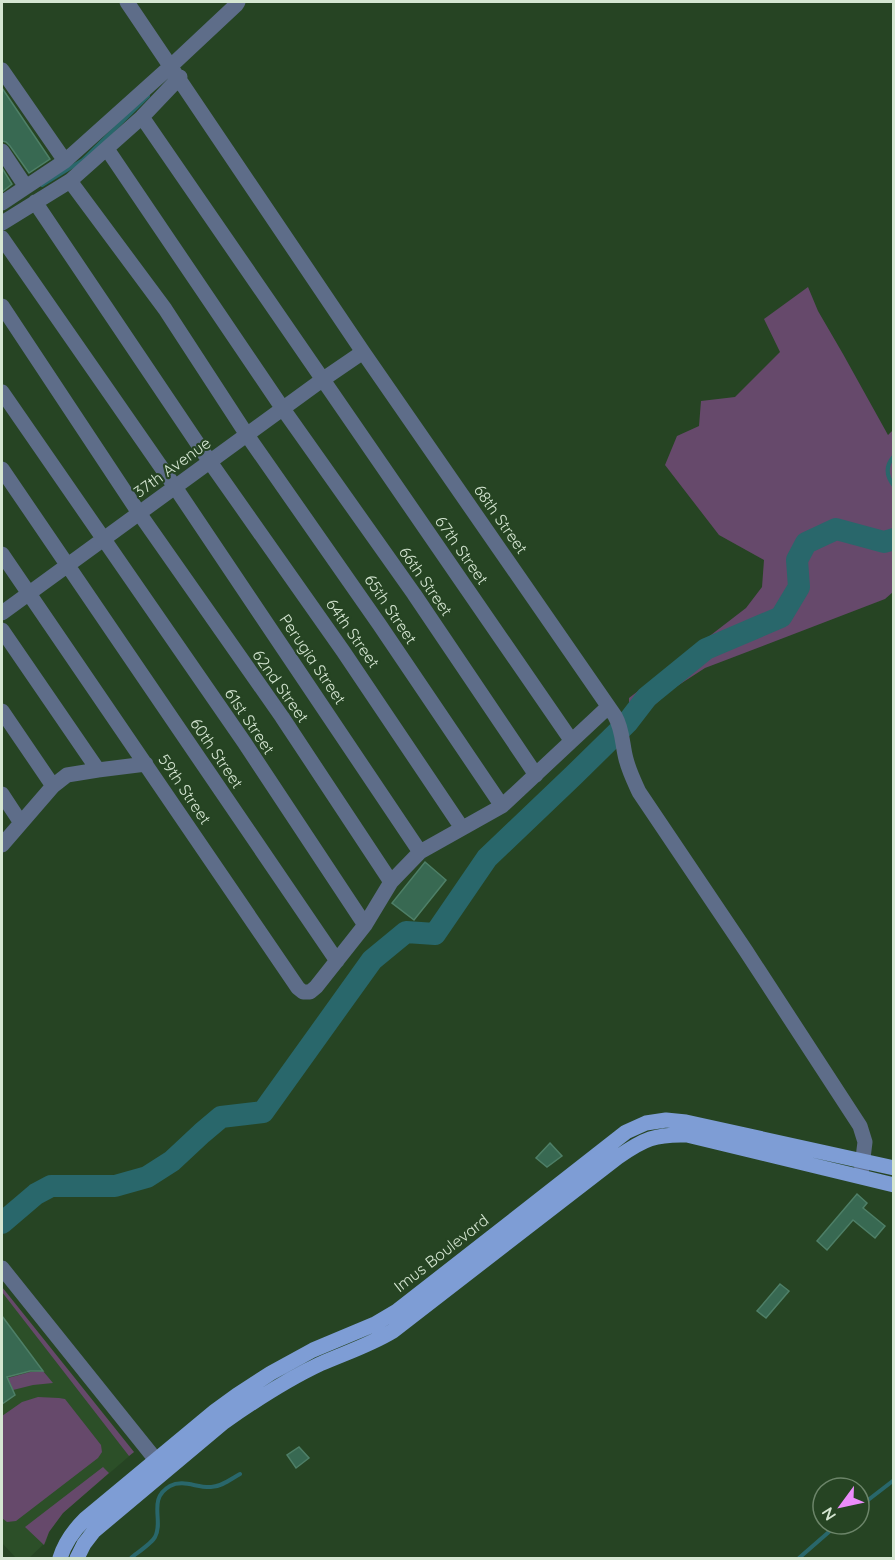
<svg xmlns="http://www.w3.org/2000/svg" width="895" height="1560" viewBox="0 0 895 1560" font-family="Quicksand,sans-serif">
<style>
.built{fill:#2c4f28}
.green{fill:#66496b}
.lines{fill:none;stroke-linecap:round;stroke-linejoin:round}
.stream{stroke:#29676b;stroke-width:4}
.river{stroke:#29676b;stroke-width:22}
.building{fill:#386952;stroke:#4e7f67;stroke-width:1.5}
.minor{stroke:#5e6d89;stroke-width:15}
.major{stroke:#7e9dd5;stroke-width:15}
.labels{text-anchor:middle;stroke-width:4.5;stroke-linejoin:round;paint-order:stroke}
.street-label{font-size:16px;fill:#d5e6d2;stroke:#264423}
</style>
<rect width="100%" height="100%" fill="#264423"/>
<!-- built -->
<path class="built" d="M2 1287 134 1452 63 1513 49 1532 46 1542 29 1558H16L2 1543Z"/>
<!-- green -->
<path class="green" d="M808 287 818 311 843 354 888 435 893 430V427V592L885 599 705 668 671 690 638 720 629 708V698L746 608 762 587 764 560 719 535 665 465 677 436 699 426 701 401 735 397 780 352 764 319Z
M2 1287 134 1452 129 1456 2 1292Z
M43 1371 53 1383 33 1385 13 1390 8 1378 30 1372Z
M38 1397 59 1398 65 1399 101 1445 102 1452 98 1458 16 1521 7 1522 2 1518V1416L22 1402Z
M103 1467 109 1473 63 1513 49 1532 44 1545 25 1527Z"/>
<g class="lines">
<!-- stream -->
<path class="stream" d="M42 185 83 160 148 96
M894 456C885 466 886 476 894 486
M859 1507 894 1480
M131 1558C137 1553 152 1543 155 1537 164 1521 147 1499 170 1486 183 1479 197 1488 211 1487 221 1487 231 1479 240 1474
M799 1558 838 1524"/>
<!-- river -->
<path class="river" d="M2 1223 36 1194 51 1186H115L147 1177 172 1161 202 1133 221 1117 263 1112 372 960 406 932 435 934 487 858 574 775 627 723 647 697 706 649 781 617 799 587 797 560 806 543 836 529 884 542 894 539"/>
</g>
<!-- building -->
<path class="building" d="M2 88 50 159 29 173 10 146 6 142 2 141Z
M2 168 12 184 2 192Z
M425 862 446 880 414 920 392 903Z
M550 1143 562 1156 547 1167 536 1158Z
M857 1194 867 1203 863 1208 885 1226 875 1238 853 1220 827 1250 817 1241Z
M780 1284 789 1291 766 1318 757 1311Z
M2 1316 43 1371H30L7 1377 15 1395 2 1404Z
M299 1447 309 1458 296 1468 287 1455Z"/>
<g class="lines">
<!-- minor -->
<path class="minor" d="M127 2 363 352 615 716C623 730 622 744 626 759 629 771 634 781 639 792L746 951 860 1126 865 1142 861 1174
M2 70 65 161
M142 117 571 740
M107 149 283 409 414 594 536 775
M2 151 26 187
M70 181 165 309 247 435 379 624 502 806
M35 202 210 462 343 651 462 828
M2 203 65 161 172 65 236 5 238 2
M2 223 70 181 142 117 180 77
M2 238 175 487 420 852
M2 306 139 513 282 717 391 882
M2 392 244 742 365 925
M2 469 337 961
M2 554 298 988 303 992H310L316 987 365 925 391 882 420 852 502 806 608 707
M2 613 322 380 363 352
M2 630 98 770
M2 711 53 786
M2 794 21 823
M2 845 53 786 67 775 98 770 146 764
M2 1268 156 1460"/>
<!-- major -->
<path class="major" d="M60 1558C65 1542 73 1531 85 1519L215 1411 237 1395 271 1373 313 1350 375 1324 397 1311 626 1132 646 1123 666 1120 686 1122 894 1168
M77 1558 84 1544 94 1531 224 1422C254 1401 286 1380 320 1364 345 1353 370 1345 393 1331L618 1157C644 1139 655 1134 687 1135L894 1185"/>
</g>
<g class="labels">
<!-- street labels -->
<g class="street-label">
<text transform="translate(172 467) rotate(-36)" y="6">37th Avenue</text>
<text transform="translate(501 519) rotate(55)" y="6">68th Street</text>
<text transform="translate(462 550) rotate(55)" y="6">67th Street</text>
<text transform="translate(426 581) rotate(55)" y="6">66th Street</text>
<text transform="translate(391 609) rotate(56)" y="6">65th Street</text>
<text transform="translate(353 633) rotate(55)" y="6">64th Street</text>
<text transform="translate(313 659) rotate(56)" y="6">Perugia Street</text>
<text transform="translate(281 686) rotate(55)" y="6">62nd Street</text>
<text transform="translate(250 721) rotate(56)" y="6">61st Street</text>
<text transform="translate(217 753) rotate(56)" y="6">60th Street</text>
<text transform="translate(185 789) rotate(56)" y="6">59th Street</text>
<text transform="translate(441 1253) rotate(-38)" y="6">Imus Boulevard</text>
</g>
</g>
<!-- border -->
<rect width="895" height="1560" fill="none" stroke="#d5e6d2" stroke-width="6"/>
<!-- north arrow -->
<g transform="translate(841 1506) rotate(237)"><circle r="28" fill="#264423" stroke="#6c8569" stroke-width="1.5"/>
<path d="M0-4.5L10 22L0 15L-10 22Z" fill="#ec8cfb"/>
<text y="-9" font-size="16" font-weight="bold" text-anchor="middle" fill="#d5e6d2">N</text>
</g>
</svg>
